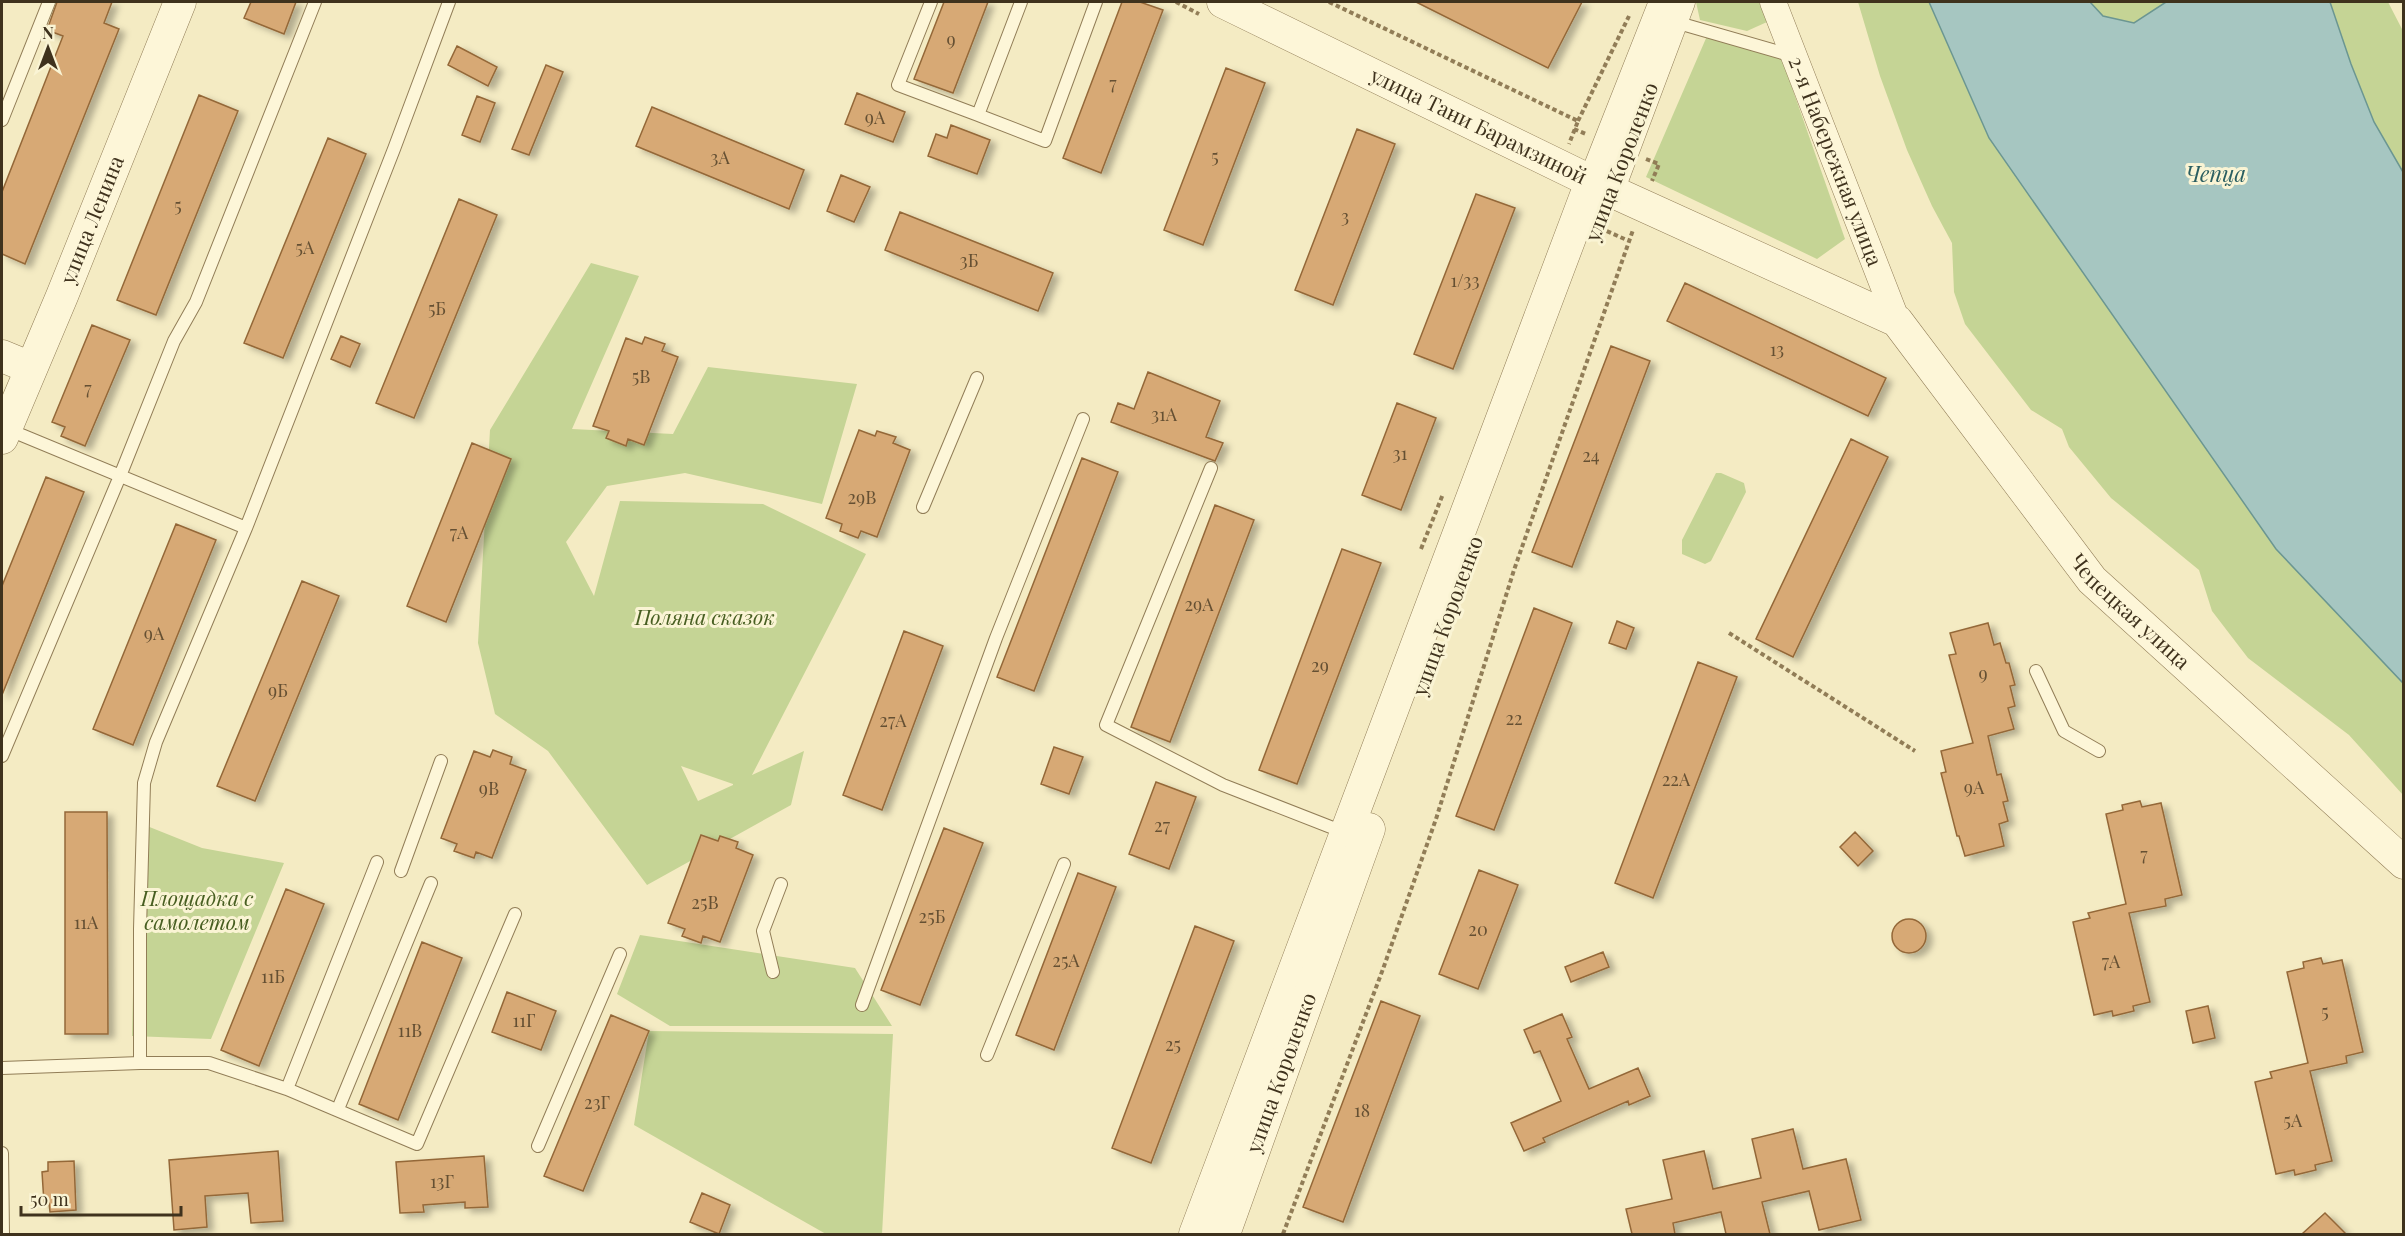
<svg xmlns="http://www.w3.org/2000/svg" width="2405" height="1236" viewBox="0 0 2405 1236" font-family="'Playfair Display',serif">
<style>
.green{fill:#c5d495;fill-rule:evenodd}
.water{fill:#a6c6c1;stroke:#6b9691;stroke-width:1.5}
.building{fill:#d7a974;stroke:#946839;stroke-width:1.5;filter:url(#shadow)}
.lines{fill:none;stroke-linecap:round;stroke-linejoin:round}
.service-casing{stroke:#917d57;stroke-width:14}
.minor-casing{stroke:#917d57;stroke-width:27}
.tertiary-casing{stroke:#917d57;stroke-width:33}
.path{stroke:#917d57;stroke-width:4;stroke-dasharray:4.5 3;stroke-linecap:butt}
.service{stroke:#fdf6d8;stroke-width:12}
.minor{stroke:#fdf6d8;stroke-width:26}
.tertiary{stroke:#fdf6d8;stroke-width:32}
.labels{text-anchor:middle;stroke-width:6;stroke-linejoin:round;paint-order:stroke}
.number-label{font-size:18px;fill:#655033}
.street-label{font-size:21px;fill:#3f321d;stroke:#faf4d4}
.park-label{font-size:21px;font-style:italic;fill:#475e21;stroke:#faf4d4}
.water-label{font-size:22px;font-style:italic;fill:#2a5e61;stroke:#faf4d4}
</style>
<defs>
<filter id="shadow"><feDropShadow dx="6" dy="4" stdDeviation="3" flood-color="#0004"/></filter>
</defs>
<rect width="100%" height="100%" fill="#f4ebc3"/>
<!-- green -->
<path class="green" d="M1696 2H1759L1767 22 1747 31 1700 20Z
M1858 2H1929L1989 138 2276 549 2403 683V795L2349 735 2248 658 2212 611 2199 570 2111 498 2069 447 2062 429 2031 410 1965 324 1954 292 1952 243 1932 206 1907 150 1880 76Z
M2090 2H2166L2134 23 2103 16Z
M2330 2H2388L2403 31V172L2374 122 2351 64Z
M1707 36 1782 59 1845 239 1817 259 1646 177Z
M591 263 639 276 572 429 673 434 708 367 857 384 822 504 685 473 607 486 566 542 594 596 620 501 763 504 866 554 752 775 804 751 791 805 647 885 548 751 495 714 478 643 490 430ZM681 766 733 784V785L698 801Z
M1716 473H1721L1744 483 1746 492 1711 561 1705 564 1682 554V540Z
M137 822 202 848 284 863 211 1039 132 1036Z
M640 935 855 968 892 1026H670L617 994Z
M649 1031 893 1034 882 1234H826L634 1125Z"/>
<!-- water -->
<path class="water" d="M1929 2H2090L2103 16 2134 23 2166 2H2330L2351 64 2374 122 2403 172V683L2276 549 1989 138Z"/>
<!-- building -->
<path class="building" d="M57 2H112L104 23 119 29 25 264 2 254V192L63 36 47 30Z
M251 2H296L284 34 244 18Z
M944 2H988L953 93 914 79Z
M1122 2H1140L1163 10 1101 173 1063 158Z
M1416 2H1582L1548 68Z
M457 46 497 67 488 86 448 65Z
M546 65 563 72 529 155 512 149Z
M1226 68 1265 83 1203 245 1164 230Z
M857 93 905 112 893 142 845 124Z
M199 95 238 111 156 315 117 300Z
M477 96 495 103 480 142 462 135Z
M652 107 804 170 789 209 636 146Z
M951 125 990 140 977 174 928 156 936 134 947 138Z
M1357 129 1395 144 1333 305 1295 290Z
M328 138 366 154 283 358 244 343Z
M841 175 870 187 854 222 827 211Z
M1476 194 1515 208 1453 369 1414 354Z
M459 199 497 215 414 418 376 403Z
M900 212 1053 273 1038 311 885 250Z
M1685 283 1886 378 1868 416 1667 321Z
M92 325 130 340 85 446 61 436 65 427 52 422Z
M341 336 360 344 350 367 331 359Z
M645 337 665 344 662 351 678 357 644 445 628 439 626 446 606 438 609 431 593 426 626 338 642 344Z
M1611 346 1650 361 1572 567 1532 552Z
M1148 372 1220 401 1206 437 1223 443 1215 461 1111 422 1118 403 1134 409Z
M1397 403 1436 418 1401 510 1362 495Z
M859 430 875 436 877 431 896 437 893 443 910 450 877 537 861 531 858 538 840 531 842 524 826 518Z
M1851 439 1888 457 1793 657 1756 639Z
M472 443 511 459 446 622 407 606Z
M1082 458 1118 472 1034 691 997 677Z
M46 477 84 492 2 695V586Z
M1215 505 1254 520 1170 742 1131 727Z
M176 524 216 540 133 745 93 729Z
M1342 549 1381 563 1297 784 1259 770Z
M302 581 339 596 255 801 217 786Z
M1534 608 1572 623 1494 830 1456 816Z
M1617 621 1634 628 1626 649 1609 643Z
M1988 623 1994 645 2000 643 2006 663H2009L2015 685 2010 686 2015 706 2008 708 2014 729 1988 736 1997 775 2001 774 2008 801 2003 802 2008 821 1999 824 2004 846 1965 856 1959 836H1957L1941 773 1946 772 1941 751 1973 743 1949 655 1956 654 1950 633Z
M904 631 943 646 882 810 843 795Z
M1698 662 1737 677 1653 898 1615 883Z
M1054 747 1083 757 1069 794 1041 784Z
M493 750 512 757 510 764 526 770 492 858 476 852 474 858 454 851 457 844 441 838 474 751 490 757Z
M1156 782 1196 797 1169 869 1129 854Z
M2140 801 2142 807 2161 803 2182 895 2165 899 2166 906 2129 913 2150 1002 2133 1006 2134 1011 2113 1016 2112 1011 2094 1015 2073 922 2090 918 2088 913 2126 904 2106 814 2123 810 2122 805Z
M65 812H107L108 1034H65Z
M944 828 983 843 920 1005 881 990Z
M1855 832 1873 851 1858 866 1840 847Z
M701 835 718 841 720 836 738 842 736 848 753 855 720 942 703 936 701 943 682 936 685 929 668 923Z
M1479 870 1518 885 1478 989 1439 974Z
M1078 873 1116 887 1054 1050 1016 1035Z
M286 889 324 904 259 1066 221 1050Z
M1892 936a17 17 0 1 1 34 0a17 17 0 1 1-34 0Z
M1195 926 1234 941 1151 1163 1112 1148Z
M422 942 462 958 398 1120 359 1104Z
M1603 952 1609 967 1571 982 1565 967Z
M2321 958 2323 964 2342 960 2363 1052 2346 1056 2347 1063 2310 1071 2332 1161 2315 1165 2316 1170 2295 1175 2294 1170 2276 1174 2255 1082 2272 1078 2270 1072 2308 1063 2287 972 2304 968 2303 962Z
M507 992 556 1011 541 1050 492 1032Z
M1381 1001 1420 1016 1343 1222 1303 1207Z
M2208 1006 2215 1038 2193 1043 2186 1011Z
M1562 1014 1572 1037 1567 1039 1589 1089 1638 1068 1650 1096 1629 1105 1628 1101 1543 1138 1545 1142 1524 1151 1511 1123 1561 1101 1540 1051 1534 1053 1524 1030Z
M611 1015 649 1031 583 1191 544 1176Z
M1793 1129 1803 1169 1846 1159 1861 1220 1819 1230 1809 1191 1762 1202 1770 1234H1726L1721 1212 1673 1223 1675 1234H1632L1626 1209 1672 1199 1663 1160 1704 1151 1713 1189 1761 1178 1752 1139Z
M278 1151 283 1221 251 1223 248 1193 205 1196 207 1227 174 1230 169 1160Z
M484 1156 488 1207 465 1208V1202L423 1205 424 1212 400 1213 396 1162Z
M74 1161 76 1210 50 1212 49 1203H44L42 1172 48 1171V1162Z
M702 1193 730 1205 719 1234 690 1222Z
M2325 1213 2346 1234H2302Z"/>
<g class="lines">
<defs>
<path id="service" d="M931 2 898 85 978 115 1021 2
M1675 22 1793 56
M978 115 1045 141 1096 2
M2 120 49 2
M7 429 246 528
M1211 468 1106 725 1223 785 1346 833
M923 507 977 378
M2036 671 2064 731 2099 751
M2 756 120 476 174 341 196 302 315 2
M401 871 441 761
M773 972 763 931 781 884
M862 1005 996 638 1083 419
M987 1055 1064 864
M140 1063V929L144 783 156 742 246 528 394 149 449 2
M2 1068 140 1063H209L287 1089 417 1144 515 914
M287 1089 377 862
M338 1109 431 883
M538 1146 620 954
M2 1153 3 1234"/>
<g id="minor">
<path id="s1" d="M1773 2 1897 321"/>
<path d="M1591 182 1662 2"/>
<path d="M1611 191 1682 2"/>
</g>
<g id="tertiary">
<path id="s2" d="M1223 2 1611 191 1897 321 2092 580 2404 863"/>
<path d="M2 356 31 368"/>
<path id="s3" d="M2 438 62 296 180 2"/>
<path d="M1195 1234 1591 182"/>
<path id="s4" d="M1224 1234 1369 829"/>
</g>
</defs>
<!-- service casing -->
<use href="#service" class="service-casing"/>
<!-- minor casing -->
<use href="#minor" class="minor-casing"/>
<!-- tertiary casing -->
<use href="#tertiary" class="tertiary-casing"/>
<!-- path -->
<path class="path" d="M1176 2 1199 14
M1329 2 1578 121 1569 144
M1578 121 1629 16
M1574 129 1586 134
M1646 159 1659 164 1652 181
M1600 228 1629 241
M1421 549 1443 494
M1729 633 1915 751
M1283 1234 1383 969 1436 819 1514 570 1633 230"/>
<!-- service -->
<use href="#service" class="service"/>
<!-- minor -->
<use href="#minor" class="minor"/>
<!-- tertiary -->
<use href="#tertiary" class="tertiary"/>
</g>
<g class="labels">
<!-- number labels -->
<g class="number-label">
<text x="951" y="46">9</text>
<text x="1113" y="90">7</text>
<text x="875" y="124">9А</text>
<text x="1215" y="163">5</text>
<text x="720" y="164">3А</text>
<text x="178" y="212">5</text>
<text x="1345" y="223">3</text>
<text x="305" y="254">5А</text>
<text x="969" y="267">3Б</text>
<text x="1465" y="287">1/33</text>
<text x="437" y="315">5Б</text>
<text x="1777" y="356">13</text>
<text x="641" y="383">5В</text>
<text x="88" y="395">7</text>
<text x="1164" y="421">31А</text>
<text x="1400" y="460">31</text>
<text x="1591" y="462">24</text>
<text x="862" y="504">29В</text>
<text x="459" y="539">7А</text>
<text x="1199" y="611">29А</text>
<text x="154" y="640">9А</text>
<text x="1320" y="672">29</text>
<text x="1983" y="680">9</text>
<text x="278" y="697">9Б</text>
<text x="1514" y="725">22</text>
<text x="893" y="727">27А</text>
<text x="1676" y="786">22А</text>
<text x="1974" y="794">9А</text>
<text x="489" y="795">9В</text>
<text x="1162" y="832">27</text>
<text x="2144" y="861">7</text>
<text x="705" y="909">25В</text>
<text x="932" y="923">25Б</text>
<text x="86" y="929">11А</text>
<text x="1478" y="936">20</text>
<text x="1066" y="967">25А</text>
<text x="2111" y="968">7А</text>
<text x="273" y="983">11Б</text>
<text x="2325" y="1018">5</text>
<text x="524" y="1027">11Г</text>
<text x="410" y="1037">11В</text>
<text x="1173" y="1051">25</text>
<text x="597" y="1109">23Г</text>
<text x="1362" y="1117">18</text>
<text x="2293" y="1127">5А</text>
<text x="442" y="1188">13Г</text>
</g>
<!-- street labels -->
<g class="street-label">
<text dy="7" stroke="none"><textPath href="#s2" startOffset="284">улица Тани Барамзиной</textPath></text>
<text dy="7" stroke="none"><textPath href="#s1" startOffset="171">2-я Набережная улица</textPath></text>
<text transform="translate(1622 162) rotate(-69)" y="7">улица Короленко</text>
<text dy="7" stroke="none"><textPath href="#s3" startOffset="236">улица Ленина</textPath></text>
<text dy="7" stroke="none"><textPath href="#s2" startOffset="1119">Чепецкая улица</textPath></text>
<text transform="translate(1448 616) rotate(-70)" y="7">улица Короленко</text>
<text dy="7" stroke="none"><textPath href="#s4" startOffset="171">улица Короленко</textPath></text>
</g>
<!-- park labels -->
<g class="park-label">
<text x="705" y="625">Поляна сказок</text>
<text x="197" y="906">Площадка с<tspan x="197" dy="24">самолетом</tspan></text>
</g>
<!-- water labels -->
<g class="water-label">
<text x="2216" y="182">Чепца</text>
</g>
</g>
<!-- border -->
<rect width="2405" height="1236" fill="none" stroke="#3f321d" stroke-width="6"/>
<!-- north arrow -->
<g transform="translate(48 48)" stroke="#faf4d4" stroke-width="4.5" paint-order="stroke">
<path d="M0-4.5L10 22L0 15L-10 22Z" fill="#3f321d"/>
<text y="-9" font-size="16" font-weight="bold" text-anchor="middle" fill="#3f321d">N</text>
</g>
<!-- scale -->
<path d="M21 1206v9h160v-9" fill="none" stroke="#3f321d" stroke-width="3"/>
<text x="30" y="1206" font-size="18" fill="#3f321d" stroke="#faf4d4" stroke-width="4.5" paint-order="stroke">50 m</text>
</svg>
